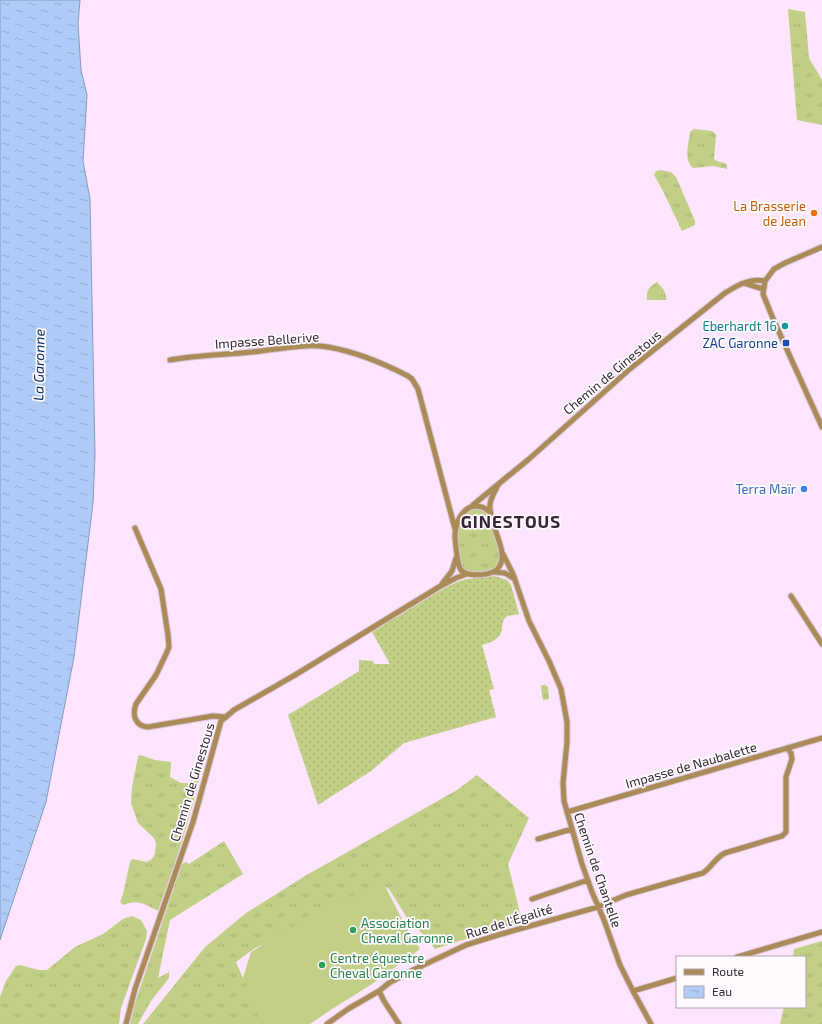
<svg xmlns="http://www.w3.org/2000/svg" width="822" height="1024" viewBox="0 0 822 1024" font-family="'Exo 2',sans-serif">
<style>
.grass{fill:url(#grass-tufts)}
.garden{fill:url(#garden-dots)}
.pitch{fill:#c2d087}
.water{fill:url(#water-ripples);stroke:#8a9abc}
.lines{fill:none;stroke-linecap:round;stroke-linejoin:round}
.minor-casing{stroke:#d8c3d8;stroke-width:7}
.minor{stroke:#ab8c58;stroke-width:5}
.food-dot{fill:#e8710a;stroke:#fefafe;stroke-width:1.5}
.culture-dot{fill:#0f9aa8;stroke:#fefafe;stroke-width:1.5}
.transit-dot{fill:#1a4fb4;stroke:#fefafe;stroke-width:1.5}
.shop-dot{fill:#3f7fe0;stroke:#fefafe;stroke-width:1.5}
.leisure-dot{fill:#2e9e5b;stroke:#fefafe;stroke-width:1.5}
.labels{text-anchor:middle;stroke-width:3.5;stroke-linejoin:round;paint-order:stroke}
.food-label{font-size:13px;fill:#c56008;stroke:#fefafe;text-anchor:end}
.culture-label{font-size:13px;fill:#0d838f;stroke:#fefafe;text-anchor:end}
.street-label{font-size:13px;fill:#322932;stroke:#fefafe}
.transit-label{font-size:13px;fill:#164399;stroke:#fefafe;text-anchor:end}
.shop-label{font-size:13px;fill:#366cbe;stroke:#fefafe;text-anchor:end}
.leisure-label{font-size:13px;fill:#27864d;stroke:#fefafe;text-anchor:start}
.water-label{font-size:14px;font-style:italic;fill:#082f6d;stroke:#fefafe}
.district-label{font-size:17px;font-weight:bold;letter-spacing:1px;fill:#372638;stroke:#fefafe}
</style>
<defs>
<pattern id="grass-tufts" width="24" height="20" patternUnits="userSpaceOnUse"><rect width="24" height="20" fill="#c2d087"/><path d="M3 7l-1-3M5 7V3M7 7l1-3M15 17l-1-3M17 17v-4M19 17l1-3" fill="none" stroke="#a7b375"/></pattern>
<pattern id="garden-dots" width="8" height="8" patternUnits="userSpaceOnUse"><rect width="8" height="8" fill="#c2d087"/><path d="M2 2h.1M6 6h.1" fill="none" stroke="#a7b375" stroke-width="1.8" stroke-linecap="round"/></pattern>
<pattern id="water-ripples" width="26" height="14" patternUnits="userSpaceOnUse"><rect width="26" height="14" fill="#afcbf7"/><path d="M2 4q2-2 4 0t4 0M15 11q2-2 4 0t4 0" fill="none" stroke="#97aed4"/></pattern>
</defs>
<rect width="100%" height="100%" fill="#fde5fd"/>
<!-- grass -->
<path class="grass" d="M788 9 805 12 809 58 822 80V125L797 120Z
M694 129 712 131 716 135 714 159C718 163 723 161 727 165V169L713 166 693 168C683 160 689 143 690 132Z
M661 170 671 172 676 177 695 221V225L682 231 663 191 654 175 656 171Z
M657 282 664 290 667 300H647C647 289 648 288 657 282Z
M480 508 487 512 489 515C499 546 516 576 466 572 461 566 460 560 459 552 456 533 456 511 480 508Z
M542 685H545L548 687 549 699 543 700 541 687Z
M140 755 155 760 171 762 170 777 181 783H191L197 778 202 767C191 817 175 864 158 911 144 904 139 899 123 905L120 902 123 894 130 862 132 859 147 862 152 859 155 854 156 843 154 838 138 823 131 803 132 787 138 757Z
M477 775 529 818 508 864 522 921 435 949 419 930 414 929 389 889 384 886 294 932 255 948 236 962 243 978 249 984 274 1024H143L205 947 246 913 305 876 457 790Z
M224 841 243 874 170 920 158 978 169 972V978L151 1001 138 1024H130L134 1006 182 864 186 862 189 864Z
M132 916 141 920 147 931 146 939 121 1008 119 1024H0V997L6 981 16 966 20 965 39 970H47L75 947 103 934 123 919Z
M822 941V1024H780L784 1007H805V957H793L794 949Z"/>
<!-- garden -->
<path class="garden" d="M495 576 507 580 511 585 519 614C515 615 509 615 506 617 501 622 503 627 501 633 498 640 489 643 482 645L494 689 489 690 496 717 404 743 371 771 318 805 288 715 324 693 359 671V660L373 661 374 664H390L372 632 443 589 457 582 467 579Z"/>
<!-- pitch -->
<path class="pitch" d="M384 884 406 927 420 949 372 984 326 1013 310 1024H261L243 978 251 952 324 907Z"/>
<!-- water -->
<path class="water" d="M0 0H80L78 24 81 70 87 95 83 161 90 199 95 455 93 503 74 657 46 802 0 940Z"/>
<g class="lines">
<defs>
<path id="minor" d="M822 247 785 263 774 269 765 281 763 294 774 321 822 427
M744 283 763 289
M170 360C197 355 224 355 252 352 276 350 303 343 328 347 356 352 383 363 408 376L412 379 418 389 455 529
M473 505 529 459 631 368 725 293C738 285 749 278 765 281
M490 512C470 495 454 518 455 538 456 545 457 565 461 570 467 577 486 575 493 572 497 570 500 566 501 563 507 549 488 522 490 504 491 497 495 491 498 485
M135 528 161 589 168 635 169 647 167 652 156 675 136 704C132 715 135 726 148 727L213 716 225 717
M503 554 513 574 529 621 549 661 561 689 567 722V742L563 783 564 801 582 864 592 892 604 920 620 965 633 991 651 1024
M494 572 505 573 513 578
M442 584 452 571 456 558
M791 596 822 644
M567 812 822 738
M538 839 572 829
M532 899 588 880
M737 957 822 932
M633 991 677 978
M126 1024 135 989 193 822 221 721 234 710 295 675 439 587 456 578 467 574
M327 1024 348 1009 379 991
M399 1024 384 1001 379 991 389 983 413 970 466 945 498 935 598 907 626 895 703 873C712 867 715 858 725 853L782 836 786 832V777L792 759 791 753 787 748"/>
</defs>
<!-- minor casing -->
<use href="#minor" class="minor-casing"/>
<!-- minor -->
<use href="#minor" class="minor"/>
</g>
<!-- markers -->
<circle class="food-dot" cx="814" cy="213" r="4"/>
<circle class="culture-dot" cx="785" cy="326" r="4"/>
<rect class="transit-dot" x="782" y="339" width="8" height="8" rx="2"/>
<circle class="shop-dot" cx="804" cy="489" r="4"/>
<g class="leisure-dot">
<circle cx="353" cy="930" r="4"/>
<circle cx="322" cy="965" r="4"/>
</g>
<g class="labels">
<!-- food labels -->
<g class="food-label">
<text x="806" y="211">La Brasserie<tspan x="806" dy="15">de Jean</tspan></text>
</g>
<!-- culture labels -->
<g class="culture-label">
<text x="777" y="331">Eberhardt 16</text>
</g>
<!-- street labels -->
<g class="street-label">
<text transform="translate(267 340) rotate(-4)" y="5">Impasse Bellerive</text>
<text transform="translate(612 372) rotate(-40)" y="5">Chemin de Ginestous</text>
<text transform="translate(691 765) rotate(-16)" y="5">Impasse de Naubalette</text>
<text transform="translate(192 782) rotate(-73)" y="5">Chemin de Ginestous</text>
<text transform="translate(598 870) rotate(71)" y="5">Chemin de Chantelle</text>
<text transform="translate(509 921) rotate(-17)" y="5">Rue de l'Égalité</text>
</g>
<!-- transit labels -->
<g class="transit-label">
<text x="778" y="348">ZAC Garonne</text>
</g>
<!-- shop labels -->
<g class="shop-label">
<text x="796" y="494">Terra Maïr</text>
</g>
<!-- leisure labels -->
<g class="leisure-label">
<text x="361" y="928">Association<tspan x="361" dy="15">Cheval Garonne</tspan></text>
<text x="330" y="963">Centre équestre<tspan x="330" dy="15">Cheval Garonne</tspan></text>
</g>
<!-- water labels -->
<g class="water-label">
<text transform="translate(39 365) rotate(-89)" y="5">La Garonne</text>
</g>
<!-- district labels -->
<g class="district-label">
<text x="511" y="528">GINESTOUS</text>
</g>
</g>
<!-- legend -->
<rect x="676" y="956" width="130" height="52" fill="#fefafe" stroke="#aca6ac"/>
<rect x="684" y="969" width="20" height="6" fill="#ab8c58" stroke="#aca6ac"/>
<text x="712" y="976" font-size="12" fill="#322932">Route</text>
<rect x="684" y="986" width="20" height="12" fill="url(#water-ripples)" stroke="#aca6ac"/>
<text x="712" y="996" font-size="12" fill="#322932">Eau</text>
</svg>
